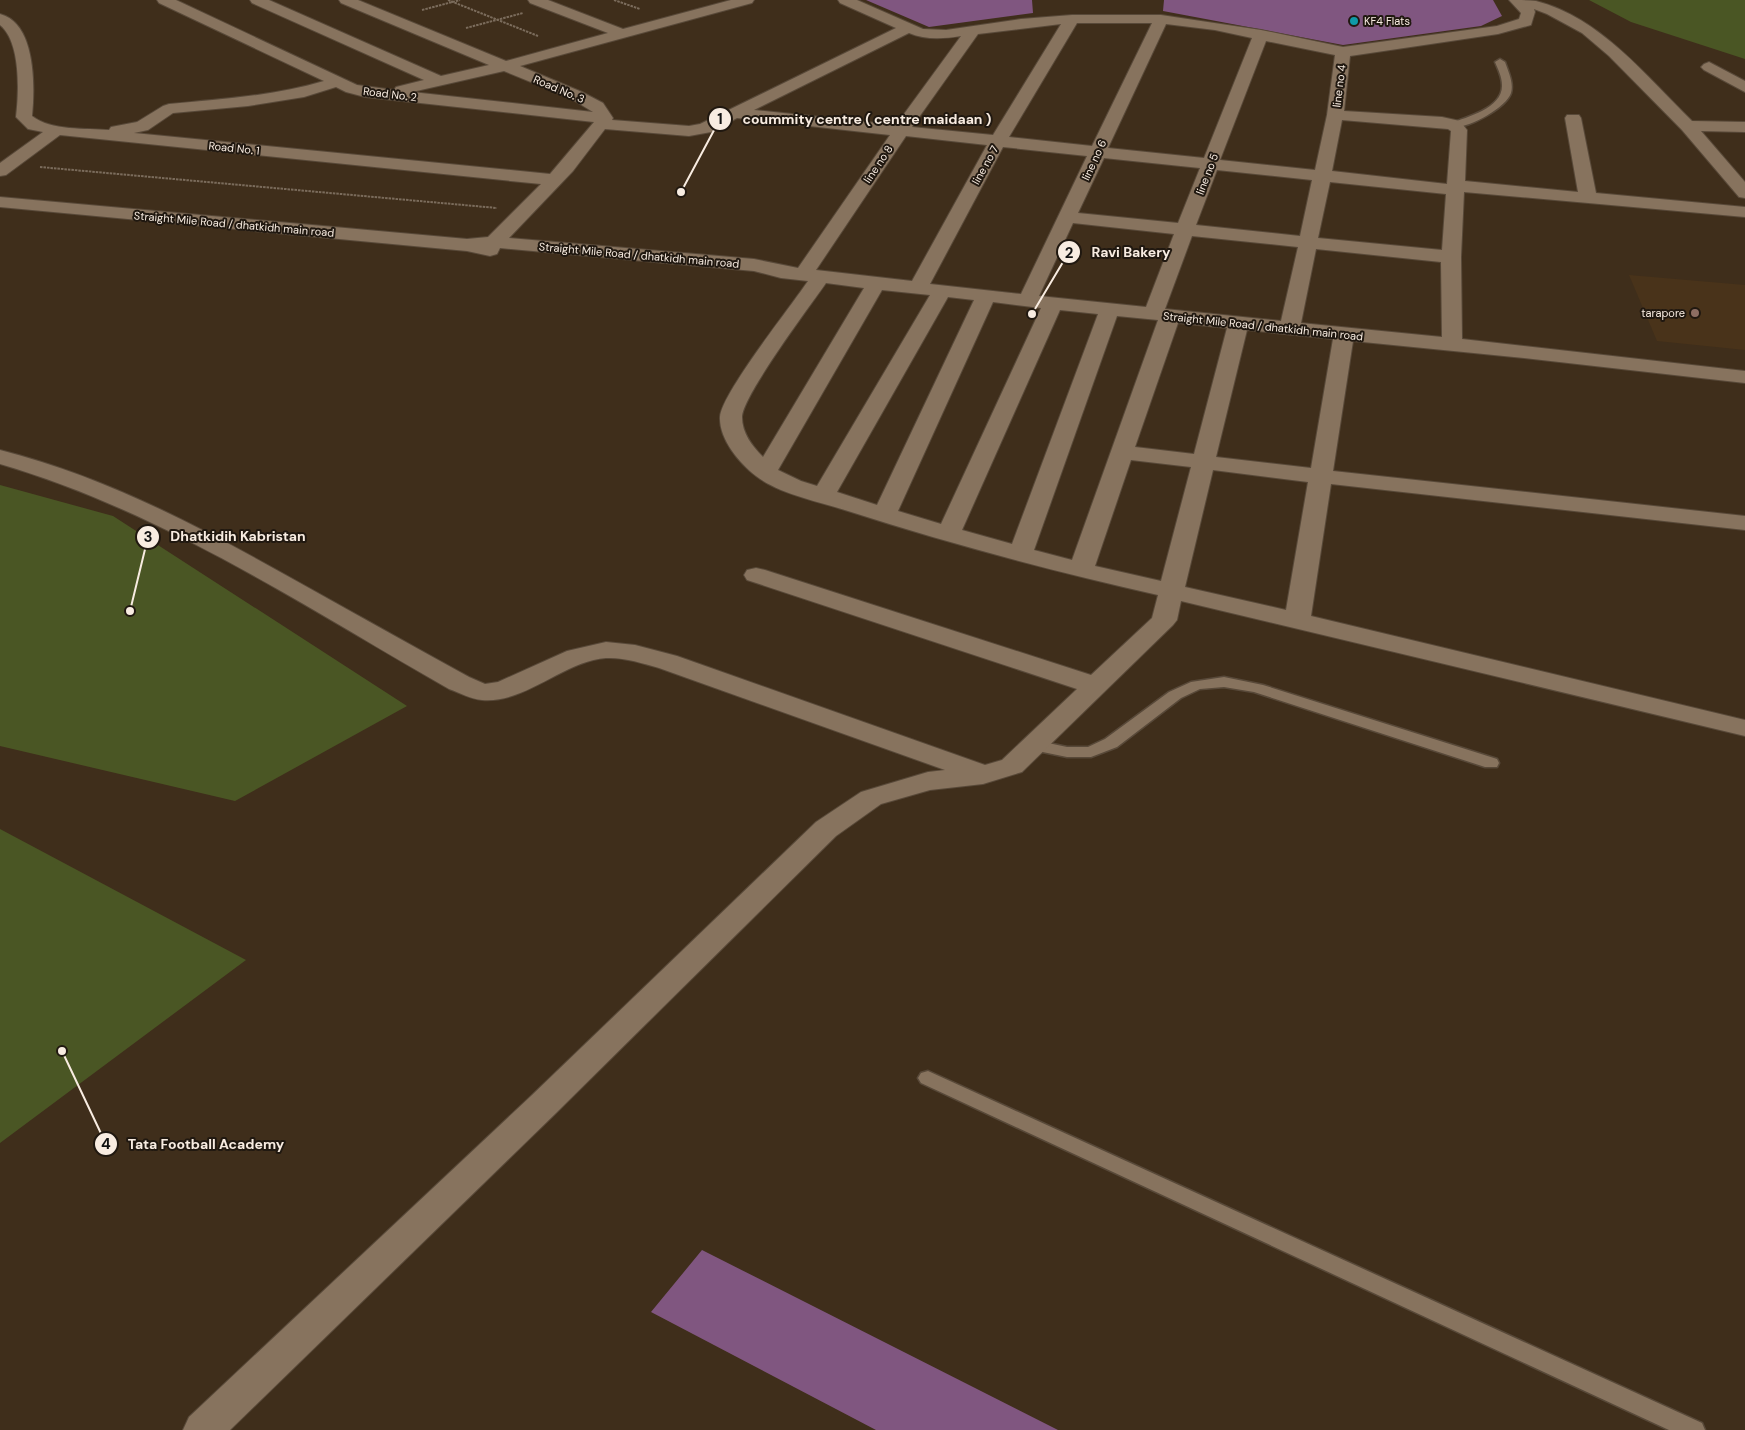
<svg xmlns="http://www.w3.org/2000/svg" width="1745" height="1430" viewBox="0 0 1745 1430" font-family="'DM Sans',sans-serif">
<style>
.built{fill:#49331a}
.green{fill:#4a5624}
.building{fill:#805680}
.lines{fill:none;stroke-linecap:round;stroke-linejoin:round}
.lane-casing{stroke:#584939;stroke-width:3}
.street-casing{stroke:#584939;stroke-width:2}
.path{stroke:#7b6c5c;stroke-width:2;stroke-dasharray:2.5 1;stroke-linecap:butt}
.lane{fill:#87735e;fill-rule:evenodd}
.street{fill:#87735e;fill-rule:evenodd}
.culture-dot{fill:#0f9aa8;stroke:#201810;stroke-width:2}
.education-dot{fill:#8d6e63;stroke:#201810;stroke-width:2}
.labels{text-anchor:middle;stroke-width:4;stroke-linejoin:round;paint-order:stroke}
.far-poi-label{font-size:11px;fill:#f8ece1;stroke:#201810;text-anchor:start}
.far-street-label{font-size:11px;fill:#f8ece1;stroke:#201810}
.leader{fill:none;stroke:#f8ece1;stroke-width:2}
.callout-dot{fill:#f8ece1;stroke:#201810;stroke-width:2}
.mark-label{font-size:15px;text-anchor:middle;font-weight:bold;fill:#111}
.callout-label{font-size:14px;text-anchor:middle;font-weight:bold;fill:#f8ece1;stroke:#201810;stroke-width:4;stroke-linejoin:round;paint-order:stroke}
</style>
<rect width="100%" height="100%" fill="#3f2e1b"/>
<!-- built -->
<path class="built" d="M1629 275 1745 285V350L1657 341Z"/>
<!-- green -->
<path class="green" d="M1589 0H1745V59L1631 22Z
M0 485 113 516 407 706 235 801 0 746Z
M0 829 246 960 0 1143Z"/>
<!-- building -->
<path class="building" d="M866 0H1032L1033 13 929 27Z
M1164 0H1493L1502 16 1481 26 1343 45 1163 11Z
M702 1250 1058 1430H876L651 1312Z"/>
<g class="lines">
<defs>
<path id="lane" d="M1500 59 1505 62C1508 71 1514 83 1511 93 1506 108 1466 130 1451 127V123C1467 117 1503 108 1502 85 1502 77 1498 69 1495 62Z
M1224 677 1263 685 1497 759 1499 763 1497 767H1485L1254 692 1224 687 1200 689 1181 698 1117 747 1091 757H1067L1028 749 1026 745 1028 741 1034 740 1067 747H1088L1105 739 1169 692 1191 682Z
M928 1071 1702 1423 1705 1430H1669L921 1083 918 1078 921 1073Z"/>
<path id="street" d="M157 0H176L357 85 394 90 396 87 424 80 252 3 250 0H269L441 76 489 65 341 3 339 0H358L506 61 608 33 530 3 528 0H548L623 29 731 0H754L752 3 520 66 582 92 603 103 613 118 612 120 689 126 700 124 896 28 840 3 838 0H857L923 29 946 30 1021 19 1072 15H1161L1261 30 1343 47 1497 26 1519 19 1521 13 1509 0C1517 0 1527 0 1536 1 1600 17 1647 77 1692 121L1745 122V132L1701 131 1745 182V198L1739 197 1682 130 1609 56 1582 33 1547 14 1534 9 1535 12 1531 25 1498 34 1350 56 1344 111 1442 117 1460 121 1467 130 1465 181 1578 192 1565 118 1567 115H1579L1581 118 1596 193 1745 207V217L1464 192 1461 257 1462 339 1745 371V383L1524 358 1353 341 1333 471 1745 516V530L1331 484 1311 616 1745 720V736L1181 601 1177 620 1173 625 1022 772 983 784 930 790 881 804 836 836 555 1114 230 1430H183L189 1417 531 1096 816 822 861 792 928 772 945 770 659 668C642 663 623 657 606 658 564 661 525 704 482 700 471 699 460 693 449 689 304 606 161 511 0 464V450C107 477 204 529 300 583 356 614 412 646 469 677L485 684 498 682 567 651 606 642 635 645 677 656 985 765 1002 760 1077 689 747 580 744 575 747 570 756 568 765 570 1091 675 1152 618 1158 595C1053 571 950 544 848 511 820 502 779 494 756 476 739 463 719 439 720 417 721 394 792 305 808 281L781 278 754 271 500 248 497 254 490 256 467 251 0 207V197L467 239 488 237 541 184 60 135 6 175 0 176V163L43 132 28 129 16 117C19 92 21 42 0 25V14C36 23 35 87 32 116 51 131 86 128 109 130L111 127 137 122 163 106 169 104C221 99 274 96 324 81L159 3ZM1077 23H1152L1092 146 1009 137ZM1061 24 993 135 912 127 978 34ZM1166 24 1215 30 1252 38 1204 158 1108 148ZM909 33C925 40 943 39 961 36L896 125 754 110ZM1266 41 1335 55 1327 115 1315 170 1220 160ZM504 71 570 98 593 112 412 92ZM336 87 346 92 365 97 594 122 550 174 134 133 148 130 173 113 248 106 304 97ZM737 118 890 135 798 268 754 259 509 238 573 171 605 129 689 136 711 132ZM1342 120 1448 129 1451 131 1447 184 1332 171ZM906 136 987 145 912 281 816 270ZM1003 147 1087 156 1021 294 930 284ZM1104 158 1200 168 1178 223 1078 213ZM1217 170 1312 180 1300 236 1196 225ZM1330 182 1446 194 1442 250 1318 238ZM1073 223 1174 234 1146 307 1039 296ZM1192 236 1298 247 1281 321 1165 309ZM1316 249 1441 262 1442 337 1301 323ZM826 283 864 288 763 457C752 446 742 433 742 417 743 395 810 306 826 283ZM882 290 930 295 817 486 801 481 778 470ZM948 297 974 300 877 505 837 492ZM993 302 1041 308 941 524 898 511ZM1060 310 1098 314 1012 544 962 530ZM1117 316 1158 320 1072 560 1034 550ZM1178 323 1227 328 1194 454 1135 447ZM1247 330 1333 339 1311 468 1216 457ZM1131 460 1191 467 1161 581 1095 566ZM1213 470 1308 482 1286 610 1185 587Z
M1709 62 1745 81V92L1704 70 1701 67 1704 64Z"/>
</defs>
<!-- lane casing -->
<use href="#lane" class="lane-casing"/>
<!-- street casing -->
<use href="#street" class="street-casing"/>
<!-- path -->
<path class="path" d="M448 0 538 36
M614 0 640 9
M422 10 460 0
M466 28 523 13
M40 167 497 208"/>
<!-- lane -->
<use href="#lane" class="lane"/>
<!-- street -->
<use href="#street" class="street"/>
</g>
<!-- markers -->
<circle class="culture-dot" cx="1354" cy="21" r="5"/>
<circle class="education-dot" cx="1695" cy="313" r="5"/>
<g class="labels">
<!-- far-poi labels -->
<g class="far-poi-label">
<text x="1364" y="25">KF4 Flats</text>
<text x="1685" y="317" text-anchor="end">tarapore</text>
</g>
<!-- far-street labels -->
<g class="far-street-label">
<text transform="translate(1339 86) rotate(-83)" y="4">line no 4</text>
<text transform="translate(559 89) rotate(23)" y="4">Road No. 3</text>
<text transform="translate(390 94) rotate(7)" y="4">Road No. 2</text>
<text transform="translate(234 148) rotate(6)" y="4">Road No. 1</text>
<text transform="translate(1094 160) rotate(-65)" y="4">line no 6</text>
<text transform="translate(878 164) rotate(-56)" y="4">line no 8</text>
<text transform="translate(985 165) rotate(-61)" y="4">line no 7</text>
<text transform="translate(1207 174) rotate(-69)" y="4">line no 5</text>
<text transform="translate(234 224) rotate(5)" y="4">Straight Mile Road / dhatkidh main road</text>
<text transform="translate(639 255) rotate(5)" y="4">Straight Mile Road / dhatkidh main road</text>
<text transform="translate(1263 326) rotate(6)" y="4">Straight Mile Road / dhatkidh main road</text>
</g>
</g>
<!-- callouts -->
<path class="leader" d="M681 192L720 119M1032 314L1069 252M130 611L148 537M62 1051L106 1144"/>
<g class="callout-dot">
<circle cx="681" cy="192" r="5"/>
<circle cx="1032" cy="314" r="5"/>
<circle cx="130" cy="611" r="5"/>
<circle cx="62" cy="1051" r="5"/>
<circle cx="720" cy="119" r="12"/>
<circle cx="1069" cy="252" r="12"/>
<circle cx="148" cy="537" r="12"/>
<circle cx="106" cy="1144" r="12"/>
</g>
<g class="mark-label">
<text x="720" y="124">1</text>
<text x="1069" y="258">2</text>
<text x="148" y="542">3</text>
<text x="106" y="1149">4</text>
</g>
<g class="callout-label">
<text x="867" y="124">coummity centre ( centre maidaan )</text>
<text x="1131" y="257">Ravi Bakery</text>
<text x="238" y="541">Dhatkidih Kabristan</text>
<text x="206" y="1149">Tata Football Academy</text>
</g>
</svg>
